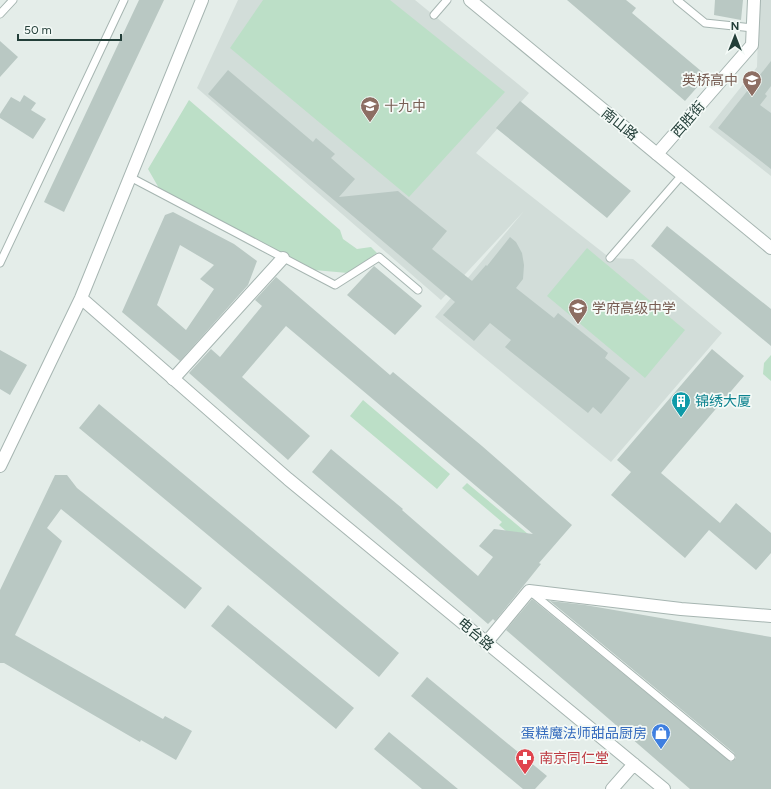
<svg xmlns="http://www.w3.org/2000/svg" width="771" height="789" viewBox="0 0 771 789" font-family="Figtree,'Noto Sans SC',sans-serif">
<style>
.built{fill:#d2ddd9}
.green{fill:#bcdfc7}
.building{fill:#b9c8c3;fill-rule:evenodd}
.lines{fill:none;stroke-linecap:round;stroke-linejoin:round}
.service-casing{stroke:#a6b5b1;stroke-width:9}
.minor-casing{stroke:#a6b5b1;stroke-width:14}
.tertiary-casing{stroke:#a6b5b1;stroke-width:14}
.service{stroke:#fff;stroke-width:7}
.minor{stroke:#fff;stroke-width:12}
.tertiary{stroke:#fff;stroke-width:12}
.labels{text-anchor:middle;stroke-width:3.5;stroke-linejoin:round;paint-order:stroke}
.education-label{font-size:14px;fill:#785e54;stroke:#f4faf7;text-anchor:start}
.street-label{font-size:14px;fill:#233f39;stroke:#f4faf7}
.culture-label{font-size:14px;fill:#0d838f;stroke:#f4faf7;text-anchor:start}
.shop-label{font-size:14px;fill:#366cbe;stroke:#f4faf7;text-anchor:end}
.health-label{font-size:14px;fill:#be3a42;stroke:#f4faf7;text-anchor:start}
</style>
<rect width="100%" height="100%" fill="#e4ede9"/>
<!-- built -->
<path class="built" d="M238 0H415L529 93 476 153 610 258 633 259 722 333 611 462 435 317 524 211 441 300 197 88Z
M759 0H771V176L709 127 757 67Z"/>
<!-- green -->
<path class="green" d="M263 0H390L505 92 409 197 230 48Z
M189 100 340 230 343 239 357 249 371 247 377 253 348 273 314 270 160 190 148 169Z
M587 248 685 330 645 378 547 296Z
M771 355V381L763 374 764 363Z
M363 400 450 474 437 489 350 416Z
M467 483 528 534 520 543 499 525 502 522 462 488Z"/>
<!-- building -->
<path class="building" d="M139 0H164L64 212 44 202Z
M567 0H626L636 8 632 13 707 76 685 101Z
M715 0H743L741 20 714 15Z
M0 41 18 57 0 77Z
M771 61V86L765 94 767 96 760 105 771 113V169L718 128Z
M228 70 313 142 316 138 335 154 331 158 355 179 339 197 398 191 447 231 432 249 472 281 486 265 487 266 510 237 516 242 522 253 524 265 523 279 516 288 554 318 558 313 608 353 605 358 630 378 601 414 593 407 588 413 505 347 511 340 490 323 474 341 443 315 455 302 208 94Z
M24 95 36 103 31 110 46 119 33 139 0 118V114L11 97 20 102Z
M520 101 631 191 607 218 496 128Z
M173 212 234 244 257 261 248 285 180 361 122 312 165 215ZM180 245 214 265 200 279 214 289 186 330 157 305Z
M667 226 771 309V346L651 246Z
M374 266 422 306 395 335 347 295Z
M276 277 390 375 393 372 482 446 572 525 539 563 541 564 495 621 493 619 488 624 312 472 331 449 403 509 402 510 478 576 493 557 479 546 494 529 533 534 286 326 242 377 310 436 288 460 189 373 211 349 220 357 262 306 255 300Z
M712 349 744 376 661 473 720 523 736 503 771 533V553L756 570 709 530 685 558 611 495 631 472 617 460Z
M0 350 27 365 10 395 0 389Z
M99 404 399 653 379 677 79 428Z
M55 475H67L77 488 202 588 185 609 61 509 47 528 62 541 15 635 163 719 165 716 192 731 176 760 141 740 140 742 4 663H0V590Z
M532 599 731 762 736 758 734 753 550 601 585 605 771 637V789H690L506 630Z
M228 605 354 708 336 729 211 626Z
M427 677 547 776 535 789H523L411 696Z
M389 732 458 789H422L374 749Z"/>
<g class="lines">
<defs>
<path id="service" d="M677 0 705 23 753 28
M0 14 13 0
M434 15 447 0
M130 177 335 285 379 257 418 290
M610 258 682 175
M0 263 124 0
M531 592 731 757"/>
<path id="minor" d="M657 154 752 45 754 0
M173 379 283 258
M486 643 529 591 681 609 771 616"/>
<path id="tertiary" d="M470 0 771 248
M81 298 288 479 664 789
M0 466 81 298 202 0
M612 789 634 764"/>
</defs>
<!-- service casing -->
<use href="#service" class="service-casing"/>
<!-- minor casing -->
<use href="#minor" class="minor-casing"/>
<!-- tertiary casing -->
<use href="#tertiary" class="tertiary-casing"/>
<!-- service -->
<use href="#service" class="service"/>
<!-- minor -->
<use href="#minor" class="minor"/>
<!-- tertiary -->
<use href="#tertiary" class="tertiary"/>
</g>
<!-- icons -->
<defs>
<symbol id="school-pin" viewBox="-11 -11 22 30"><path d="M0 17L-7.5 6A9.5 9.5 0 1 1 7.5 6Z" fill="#8d6e63" stroke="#f4faf7"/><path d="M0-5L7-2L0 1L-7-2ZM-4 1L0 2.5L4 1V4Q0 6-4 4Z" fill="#fff"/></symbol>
<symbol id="building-pin" viewBox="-11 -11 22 30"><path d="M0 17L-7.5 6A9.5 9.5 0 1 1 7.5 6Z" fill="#0f9aa8" stroke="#f4faf7"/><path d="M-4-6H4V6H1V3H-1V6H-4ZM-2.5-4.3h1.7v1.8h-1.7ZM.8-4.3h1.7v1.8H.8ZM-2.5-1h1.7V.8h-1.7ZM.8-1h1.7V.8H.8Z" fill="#fff"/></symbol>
<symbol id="shop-pin" viewBox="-11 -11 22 30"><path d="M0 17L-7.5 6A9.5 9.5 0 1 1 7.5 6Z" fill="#3f7fe0" stroke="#f4faf7"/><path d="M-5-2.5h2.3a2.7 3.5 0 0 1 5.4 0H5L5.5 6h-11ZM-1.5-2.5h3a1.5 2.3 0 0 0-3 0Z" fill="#fff"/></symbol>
<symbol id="pharmacy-pin" viewBox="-11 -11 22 30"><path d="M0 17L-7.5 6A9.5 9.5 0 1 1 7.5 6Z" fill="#e0444e" stroke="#f4faf7"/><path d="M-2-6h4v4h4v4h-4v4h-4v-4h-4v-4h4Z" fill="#fff"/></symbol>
</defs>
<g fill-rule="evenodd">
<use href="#school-pin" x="741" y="69" width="22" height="30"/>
<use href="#school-pin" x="359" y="95" width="22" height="30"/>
<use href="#school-pin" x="567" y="297" width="22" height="30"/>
<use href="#building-pin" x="670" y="390" width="22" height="30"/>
<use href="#shop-pin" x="650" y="722" width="22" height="30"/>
<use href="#pharmacy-pin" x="514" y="747" width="22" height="30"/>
</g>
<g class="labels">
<!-- education labels -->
<g class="education-label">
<text x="738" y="85" text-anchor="end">英桥高中</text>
<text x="384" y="111">十九中</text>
<text x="592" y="313">学府高级中学</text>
</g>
<!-- street labels -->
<g class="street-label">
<text transform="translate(688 119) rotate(-49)" y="5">西胜街</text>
<text transform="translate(620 124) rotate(39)" y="5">南山路</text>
<text transform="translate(476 634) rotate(40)" y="5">电台路</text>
</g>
<!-- culture labels -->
<g class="culture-label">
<text x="695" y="406">锦绣大厦</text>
</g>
<!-- shop labels -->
<g class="shop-label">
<text x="647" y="738">蛋糕魔法师甜品厨房</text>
</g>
<!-- health labels -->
<g class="health-label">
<text x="539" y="763">南京同仁堂</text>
</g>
</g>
<!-- north arrow -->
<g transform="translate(735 36)" stroke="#f4faf7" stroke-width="3" paint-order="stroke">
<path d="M0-3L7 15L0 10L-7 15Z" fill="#233f39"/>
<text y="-6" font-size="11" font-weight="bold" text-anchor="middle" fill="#233f39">N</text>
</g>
<!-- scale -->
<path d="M18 34v6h103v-6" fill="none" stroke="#233f39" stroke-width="2"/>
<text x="24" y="34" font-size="12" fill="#233f39" stroke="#f4faf7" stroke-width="3" paint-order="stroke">50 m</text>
</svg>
